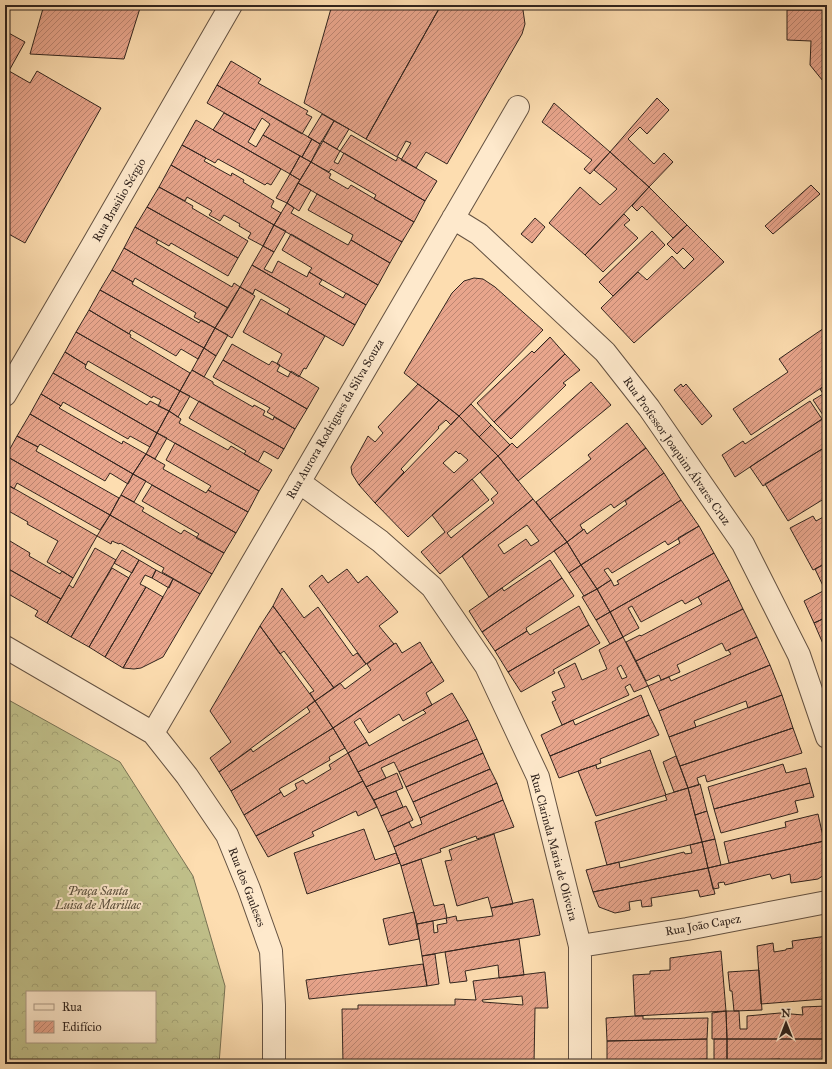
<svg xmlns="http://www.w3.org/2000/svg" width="832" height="1069" viewBox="0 0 832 1069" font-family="'IM FELL Great Primer',serif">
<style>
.forest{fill:url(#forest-crowns);stroke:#787254;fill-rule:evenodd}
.building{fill:url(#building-hatch);stroke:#31241e;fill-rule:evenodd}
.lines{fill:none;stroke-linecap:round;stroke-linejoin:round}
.street-casing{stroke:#645242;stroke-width:24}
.street{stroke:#fee9cc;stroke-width:22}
.labels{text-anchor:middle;stroke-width:4;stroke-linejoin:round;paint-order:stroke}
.street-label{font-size:12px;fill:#31241e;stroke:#fee9cc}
.park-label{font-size:12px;font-style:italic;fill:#554b39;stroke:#fee9cc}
</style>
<defs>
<pattern id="forest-crowns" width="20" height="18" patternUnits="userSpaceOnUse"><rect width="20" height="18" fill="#c0c08a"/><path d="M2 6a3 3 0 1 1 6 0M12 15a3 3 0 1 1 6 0" fill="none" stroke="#a5a577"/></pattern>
<pattern id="building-hatch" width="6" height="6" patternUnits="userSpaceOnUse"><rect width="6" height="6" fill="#e8a58c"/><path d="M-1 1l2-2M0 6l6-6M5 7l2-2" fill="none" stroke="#bd8672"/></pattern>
</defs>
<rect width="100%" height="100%" fill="#fdddb0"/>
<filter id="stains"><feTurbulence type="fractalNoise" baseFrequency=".005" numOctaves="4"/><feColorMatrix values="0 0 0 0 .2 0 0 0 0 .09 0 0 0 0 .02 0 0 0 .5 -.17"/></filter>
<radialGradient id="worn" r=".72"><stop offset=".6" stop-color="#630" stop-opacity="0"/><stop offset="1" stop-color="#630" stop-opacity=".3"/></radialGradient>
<!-- forest -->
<path class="forest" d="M5 698 120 762 193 876 225 986 219 1064H5ZM27 992H155V1042H27Z"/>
<!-- building -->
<path class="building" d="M44 5H141L124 59 30 54Z
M332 5H441L366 139 304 103Z
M441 5H519L523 10 525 24 522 34 447 164 426 152 416 168 401 160 411 143 406 141 397 157 366 139Z
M787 10H827V86L810 65 811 41 787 40Z
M5 31 25 42 5 78Z
M231 61 261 79 258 83 308 111 306 114 312 117 302 134 217 85Z
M9 71 30 83 37 71 101 108 25 243 5 232V78Z
M217 85 312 139 302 157 263 135 270 124 262 118 255 130 207 103Z
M657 98 669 110 647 134 640 127 628 139 654 164 664 153 673 162 649 187 610 152Z
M554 103 610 152 590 174 584 169 592 160 542 122Z
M224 113 255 130 248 142 256 147 263 135 300 156 290 174 213 130Z
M322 114 334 121 320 144 308 137Z
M196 120 281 169 271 185 267 183 265 185 218 159 215 163 182 145Z
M334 121 349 129 337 149 323 141Z
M351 135 396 161 398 157 437 181 425 201 340 151Z
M312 139 320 144 311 162 302 157Z
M323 141 340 151 334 162 338 164 344 153 425 201 414 222 374 199 376 195 331 169 329 172 311 162Z
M182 145 206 158 204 161 231 176 232 173 244 180 243 182 274 201 271 207 281 213 274 225 171 165Z
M610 152 649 187 585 255 549 223 580 187 600 205 617 189 594 170Z
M300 156 311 162 300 180 290 174Z
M311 162 331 174 329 178 348 189 351 185 414 222 402 242 298 183Z
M171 165 274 225 263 246 248 238 251 233 239 226 240 224 224 215 220 221 209 215 212 211 187 197 185 201 159 187Z
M290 174 300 180 287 203 276 198Z
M298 183 311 190 299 211 287 203Z
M811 185 820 194 773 234 765 226Z
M159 187 193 206 192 208 248 241 238 258 147 207Z
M649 187 687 225 673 238 642 206 637 211 632 206Z
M317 194 402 242 390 263 351 240 353 235 308 210Z
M287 203 294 208 291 213 348 245 351 240 390 263 378 285 274 225Z
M147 207 238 258 228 276 171 243 169 246 135 227Z
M624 214 630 220 624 225 638 238 603 272 585 255Z
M535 218 545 227 532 243 521 234Z
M274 225 286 231 274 252 263 246Z
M687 225 724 262 634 343 601 308 638 272 647 280 672 256 684 269 694 259 683 248 677 254 667 244Z
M135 227 158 240 156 243 232 287 234 283 240 287 228 308 124 248Z
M652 231 665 245 613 296 599 282Z
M291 234 378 285 366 305 309 272 312 268 282 250Z
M263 246 274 252 264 269 272 273 278 261 307 277 309 272 322 280 319 284 343 298 346 293 366 305 355 325 252 265Z
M124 248 228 308 215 328 194 317 196 313 135 278 133 282 112 270Z
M252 265 355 325 343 346 287 314 290 309 255 289 253 294 240 287Z
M112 270 133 282 132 284 199 323 201 320 215 328 204 348 100 290Z
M474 278 483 279 495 287 543 330 459 416 404 373 452 293 464 281Z
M240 287 255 296 232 338 215 328Z
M100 290 204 348 198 359 181 349 176 356 131 330 129 334 89 310Z
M261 299 325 336 306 369 304 368 299 377 277 364 282 354 243 332Z
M89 310 131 335 130 337 190 373 180 391 76 332Z
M827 326V384L751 435 733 409 788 372 779 359Z
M215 328 228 335 216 356 204 348Z
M76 332 180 391 169 411 158 406 161 400 153 396 152 398 88 361 86 365 65 352Z
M550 337 565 354 494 422 477 403 532 351 534 353Z
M232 344 269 365 272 361 280 365 277 371 288 377 291 371 319 388 307 409 223 360Z
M204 348 216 356 204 377 192 370Z
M65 352 86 365 85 368 147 405 150 401 169 411 157 433 53 373Z
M565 354 580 370 563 383 566 385 511 439 494 422Z
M223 360 307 409 295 429 267 412 270 408 213 377Z
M192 370 213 382V384L253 407 254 405 265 411 263 415 273 420 274 417 295 429 284 449 180 391Z
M53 373 157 433 150 447 130 436 128 439 63 402 61 406 41 394Z
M591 382 611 405 518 481 498 456 512 443 517 448Z
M418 384 439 400 359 485 352 474 351 467 368 436 375 442 383 433 378 427Z
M681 384 683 387 686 384 712 416 702 425 674 390Z
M827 384V400L820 389Z
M180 391 190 396 178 417 169 411Z
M41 394 61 406 59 408 122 444 123 441 146 454 133 474 30 414Z
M823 394 827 400V416L825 418 813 400Z
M439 400 459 416 451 425 446 420 438 427 439 428 401 469 404 472 375 503 359 485Z
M199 401 284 449 278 459 264 451 258 462 244 454 246 451 189 418Z
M810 401 822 419 735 477 722 455 743 441 745 444Z
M471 404 491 425 479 437 459 416Z
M169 411 181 419 179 423 228 450 231 446 272 470 259 491 157 433Z
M30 414 133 474 128 484 110 473 105 481 40 444 38 447 17 436Z
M459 416 498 456 408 537 375 503ZM456 451 459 454 460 453 468 460 454 473 443 463Z
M827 416V446L763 486 750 467Z
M627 423 646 448 550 520 536 502 591 459 588 455Z
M491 425 510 445 498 456 479 437Z
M157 433 167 438 155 459 146 454Z
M17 436 38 447 36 451 119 498 110 515 6 456Z
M175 443 259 491 248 512 208 490 211 486 166 460Z
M827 446V497L788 521 765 484Z
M646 448 664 473 614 508 611 504 580 525 583 530 567 542 550 520Z
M146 454 165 465 163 469 206 493 208 490 248 512 236 533 133 474Z
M6 456 110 515 100 530 17 483 14 489 5 483Z
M498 456 533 499 440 574 421 552 445 532 432 515 472 479 489 500 447 533 451 538 494 503 491 499 498 493 480 472Z
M664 473 681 500 581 565 567 542 584 529 587 534 627 504 625 501Z
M133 474 146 481 134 502 121 495Z
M8 485 97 536 73 578 47 562 58 541 27 524 28 522 5 509V490Z
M152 485 236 533 224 553 196 538 199 534 142 501Z
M121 495 144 508 142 511 181 534 184 530 224 553 212 574 110 515Z
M533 499 567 542 489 597 462 556ZM527 525 539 541 531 546 526 539 504 554 498 545Z
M681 500 699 526 668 545 665 541 612 573 608 568 604 570 611 580 597 589 581 565Z
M110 515 212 574 200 594 162 572 164 568 120 543 119 544 112 541 111 544 97 536Z
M827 515V563L813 570 790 528 813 516 816 521Z
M699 526 714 553 610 612 597 589 611 580 614 586 619 584 617 581 680 543 678 538Z
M5 538 30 553 29 556 60 574 62 571 73 578 61 599 5 567Z
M567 542 581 565 569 573 554 551Z
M95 548 116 560 71 637 47 623 69 585 73 588Z
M122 550 139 560 132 573 114 563Z
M714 553 729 580 685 604 682 600 641 622 632 606 628 608 639 628 623 637 610 612Z
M139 560 156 570 152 578 145 575 140 584 146 587 105 657 89 647Z
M550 560 562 578 482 632 469 611 502 588 504 591Z
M824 564 827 570V617L814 623 804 601 825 590 815 569Z
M581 565 597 589 584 596 569 573Z
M5 567 61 599 47 623 35 616 38 611 5 592Z
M112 568 129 578 89 647 71 637Z
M347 569 358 583 367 576 398 612 379 626 394 644 366 664 309 586 322 575 328 583Z
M156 570 173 579 169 588 152 578Z
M562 578 574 596 526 628 527 631 495 651 482 632Z
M173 579 200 594 163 657 141 668 134 669 123 668Z
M729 580 743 609 636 661 626 642 640 635 641 636 702 604 698 597Z
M146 587 163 597 123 668 105 657Z
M282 588 304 618 318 607 353 656 357 653 366 664 334 688 273 606Z
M597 589 610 612 596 620 582 597Z
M273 606 334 688 315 701 310 693 314 691 284 651 280 654 260 626Z
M579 606 589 625 508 672 495 651 527 631 530 635Z
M743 609 757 637 726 651 722 643 677 665 680 672 661 680 659 675 646 681 636 661Z
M610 612 623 637 610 644 596 620Z
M827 617V653L814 623Z
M589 625 600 643 553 670 555 673 521 692 508 672Z
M260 626 315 701 219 772 210 758 231 742 210 711Z
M623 637 648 686 634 692 630 684 625 687 629 695 562 725 552 702 556 700 552 692 565 687 558 672 575 663 582 680 607 669 599 650ZM621 665 627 677 622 679 617 668Z
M757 637 770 665 659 711 648 686 669 677 671 681 731 654 728 650Z
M420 642 432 662 333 728 315 701 340 683 345 689 371 670 367 664 394 644 396 643 402 653Z
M432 662 444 681 426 693 432 705 403 721 399 714 369 733 360 718 354 722 367 742 348 753 333 728Z
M770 665 782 695 748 708 746 701 694 721 696 727 669 737 659 711Z
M452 693 468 720 358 772 348 753 367 742 369 746 426 713 423 710Z
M641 695 649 715 550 756 541 735 573 720 575 725Z
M782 695 793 728 680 766 669 737Z
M315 701 333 728 231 791 219 772 251 749 253 752 310 712 307 707Z
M649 715 659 735 600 759 601 763 559 778 550 756Z
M468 720 477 739 399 772 394 762 381 768 386 778 366 787 358 772Z
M333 728 345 748 329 757 330 760 279 789 281 792 244 815 231 791Z
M793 728 802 753 707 782 705 775 697 778 699 785 688 788 680 766Z
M477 739 483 753 406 787 399 772Z
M650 750 666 795 596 816 578 771 596 765 597 769Z
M348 753 363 781 256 836 244 815 281 792 284 797 297 789 295 784 303 780 306 784 331 769 329 765Z
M483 753 490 769 413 802 406 787Z
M676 756 688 788 674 792 663 762Z
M783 764 786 773 806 768 810 783 714 809 708 787Z
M490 769 497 783 420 818 413 802Z
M397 773 403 788 374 800 366 787Z
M363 781 377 807 358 816 356 811 312 832 314 836 268 857 256 836Z
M497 783 503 800 394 847 388 832 409 822 412 828 422 824 420 818Z
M810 783 814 797 795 801 798 812 721 833 714 809Z
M700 784 707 811 695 815 688 788Z
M688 788 702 842 607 865 595 822 667 800 665 795Z
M396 791 403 807 381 816 374 800Z
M503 800 514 827 477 839 476 836 440 849 441 852 401 866 394 847Z
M406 806 413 820 388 832 381 816Z
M707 811 715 839 702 842 695 815Z
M818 814 824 841 729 863 724 842 786 827 785 822Z
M364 829 375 860 396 853 400 863 307 894 294 853Z
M494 834 513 904 491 908 488 897 457 906 445 861 452 860 449 850Z
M715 839 721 865 708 868 702 842Z
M824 841 827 859V869L824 875 818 879 791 883 790 874 772 879 770 874 725 885 724 882 718 883 719 888 713 889 708 868Z
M702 842 708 868 593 892 586 870 619 862 620 868 684 852 685 854 692 853 690 845Z
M421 859 434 906 444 904 447 918 417 924 401 866Z
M708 868 715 894 700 897 698 890 651 898 652 906 642 907 641 900 629 902 630 910 615 913 599 907 593 892Z
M533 899 540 935 422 956 417 924 433 921 434 933 438 932 437 925 447 923 446 918H447L456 916 457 921 493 916 491 908Z
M414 912 419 939 389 945 383 919Z
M827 936V973H824V999L761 1004 757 946 773 943 774 952 786 950V949L793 948 792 941Z
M519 939 524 975 499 978 498 965 465 971 467 981 450 983 445 952Z
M721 951 726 1011 635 1016 633 975 650 974V971L670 970V958Z
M435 954 439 984 427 986 422 956Z
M423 964 427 986 309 999 306 980Z
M759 970 762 1010 734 1011 732 991H730L728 972Z
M545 972 548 1008H535L534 1064H343L342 1009H358V1005H455V999L476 1000 473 981ZM522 996 523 1005 483 1002 482 1000Z
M827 1006V1039H727L726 1011H739L740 1029H747V1016L780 1013 803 1015 802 1007Z
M726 1011 727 1039H712V1013Z
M635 1016H643V1019L708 1018 707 1039 607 1041 606 1018Z
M707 1039V1059L640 1061V1064H607V1041Z
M714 1039H727V1064H714Z
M727 1039H827V1064H802L803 1061H780V1059L727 1061Z"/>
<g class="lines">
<defs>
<path id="street" d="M453 218 479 234 605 352 649 408 743 544 799 655 827 737
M5 395 92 246 231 5
M299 482 380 541 432 587 486 666 538 777 580 946V1064
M5 647 153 733 187 776 227 835 249 889 271 951 274 1005V1064
M153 733 518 107
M580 946 687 929 827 902"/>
</defs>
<!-- street casing -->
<use href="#street" class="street-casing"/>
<!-- street -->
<use href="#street" class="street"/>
</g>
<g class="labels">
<!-- street labels -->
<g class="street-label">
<text transform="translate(119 200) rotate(-60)" y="4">Rua Brasilio Sérgio</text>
<text transform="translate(335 419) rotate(-60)" y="4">Rua Aurora Rodrigues da Silva Souza</text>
<text transform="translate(677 451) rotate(55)" y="4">Rua Professor Joaquim Álvares Cruz</text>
<text transform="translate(554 847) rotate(75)" y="4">Rua Clarinda Maria de Oliveira</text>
<text transform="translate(247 887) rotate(69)" y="4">Rua dos Gauleses</text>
<text transform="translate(703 925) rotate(-10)" y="4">Rua João Capez</text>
</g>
<!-- park labels -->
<g class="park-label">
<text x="98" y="895">Praça Santa<tspan x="98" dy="14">Luisa de Marillac</tspan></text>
</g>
</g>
<!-- margin -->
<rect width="832" height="1069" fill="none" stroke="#fdddb0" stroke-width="20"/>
<rect x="6" y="6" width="820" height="1057" fill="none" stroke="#31241e" stroke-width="2"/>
<rect x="10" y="10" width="812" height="1049" fill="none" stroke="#31241e"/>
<!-- legend -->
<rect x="26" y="991" width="130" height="52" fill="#fee9cc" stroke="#ac9a86"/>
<rect x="34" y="1004" width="20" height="6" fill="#fee9cc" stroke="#ac9a86"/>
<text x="62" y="1011" font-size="12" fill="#31241e">Rua</text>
<rect x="34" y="1021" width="20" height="12" fill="url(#building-hatch)" stroke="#ac9a86"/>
<text x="62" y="1031" font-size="12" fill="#31241e">Edifício</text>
<!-- north arrow -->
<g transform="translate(786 1023)" stroke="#fee9cc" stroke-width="3" paint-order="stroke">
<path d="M0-3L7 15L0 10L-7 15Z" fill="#31241e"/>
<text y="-6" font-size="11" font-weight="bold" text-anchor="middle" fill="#31241e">N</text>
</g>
<rect width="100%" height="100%" filter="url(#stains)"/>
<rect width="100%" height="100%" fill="url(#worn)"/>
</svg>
